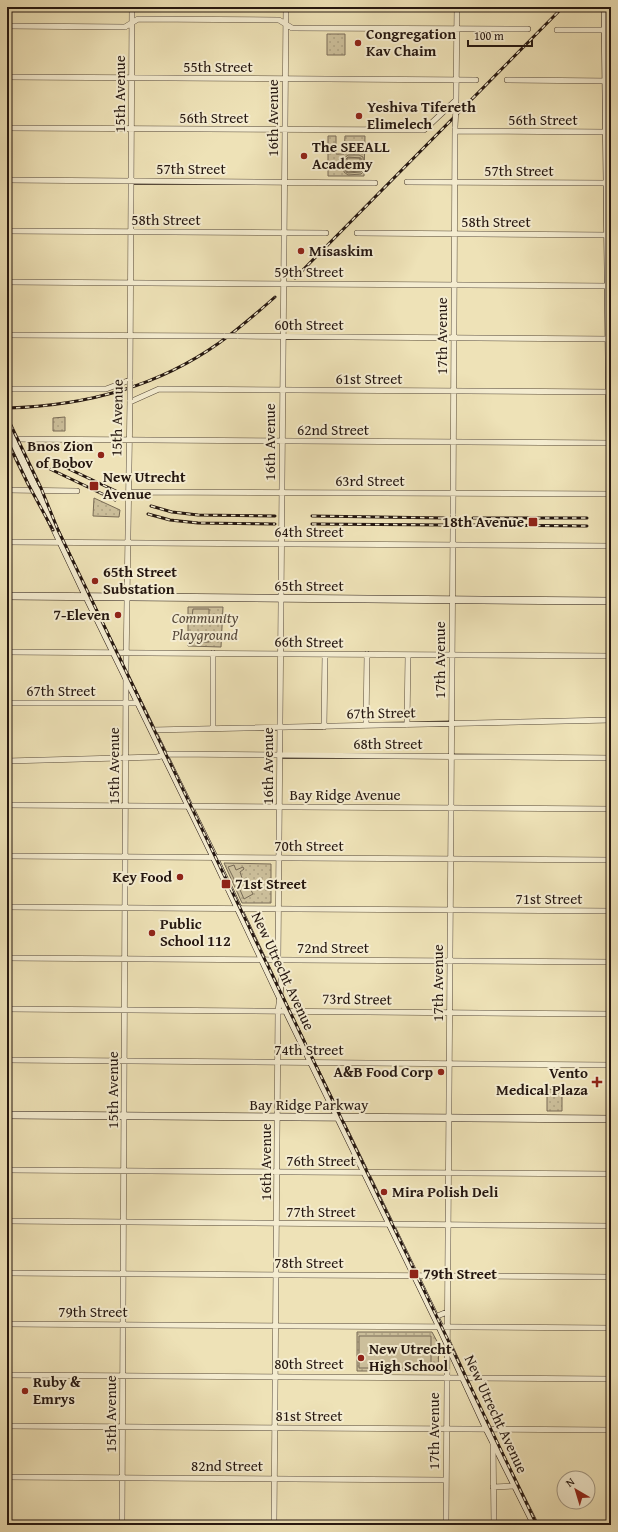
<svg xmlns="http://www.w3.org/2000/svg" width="618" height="1532" viewBox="0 0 618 1532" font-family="'Gentium Book Plus',serif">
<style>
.grass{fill:url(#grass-dots);stroke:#786b56}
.garden{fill:#ccbf9b;stroke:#786b56;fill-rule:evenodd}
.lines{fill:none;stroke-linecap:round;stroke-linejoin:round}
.street-casing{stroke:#574a3a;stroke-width:6}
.secondary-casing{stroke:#251710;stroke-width:8}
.street{stroke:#f4ecd0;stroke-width:5}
.secondary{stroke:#f4ecd0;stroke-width:7}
.rail-casing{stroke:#251710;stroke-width:3}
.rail{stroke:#f4ecd0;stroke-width:1.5;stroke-dasharray:4.5;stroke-linecap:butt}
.street-bridge-casing{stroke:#574a3a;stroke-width:6;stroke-linecap:butt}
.street-bridge{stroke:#f4ecd0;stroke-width:5}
.poi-dot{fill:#8f2418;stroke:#f4ecd0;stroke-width:1.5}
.labels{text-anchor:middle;stroke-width:4;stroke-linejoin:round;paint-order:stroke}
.poi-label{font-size:15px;font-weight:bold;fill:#251710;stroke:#f4ecd0;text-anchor:start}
.street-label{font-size:15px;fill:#251710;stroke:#f4ecd0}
.park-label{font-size:15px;font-style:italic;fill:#57493a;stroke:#f4ecd0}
</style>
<defs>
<pattern id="grass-dots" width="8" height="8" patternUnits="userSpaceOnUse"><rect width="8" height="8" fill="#ccbf9b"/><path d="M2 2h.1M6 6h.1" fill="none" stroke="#afa384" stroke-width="1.8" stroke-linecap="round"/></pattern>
</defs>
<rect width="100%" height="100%" fill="#eee2b7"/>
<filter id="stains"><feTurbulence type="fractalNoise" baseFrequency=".005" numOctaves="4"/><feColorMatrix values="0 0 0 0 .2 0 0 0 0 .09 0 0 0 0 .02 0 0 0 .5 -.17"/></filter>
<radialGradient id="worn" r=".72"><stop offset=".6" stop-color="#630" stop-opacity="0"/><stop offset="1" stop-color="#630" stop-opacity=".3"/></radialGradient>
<!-- grass -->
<path class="grass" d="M327 34H345V55H327Z
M328 136H336V154H344L345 136H365L364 176H328Z
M65 417V431H53V418Z
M94 498 120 510 119 517 93 516Z
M188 607H223L221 647 188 646Z
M224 863 271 864V903H242Z
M547 1089 562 1090V1111H547Z
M357 1332H432L439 1345 438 1371H357Z"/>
<!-- garden -->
<path class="garden" d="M348 155H359L363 157 364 171 361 174 348 175 344 172 343 159ZM348 157 361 158 362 170 361 172 348 173 346 172 345 160Z
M347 158H360V171L347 172Z
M193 609H209V616H192Z
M191 633 209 634V642L190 643V634Z
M234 865 236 870 243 867 244 869 240 872 242 878 241 880 236 883 228 867Z
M245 879 253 894 244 899 237 883Z
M359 1336H431V1368H359Z"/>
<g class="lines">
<defs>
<path id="street" d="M7 26 125 27 138 19 279 20 292 28 528 29
M557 30H611
M7 77 476 80
M507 80 611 81
M456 102 457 7
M7 128 424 130 456 100
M455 131 607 132
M7 180 375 183
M407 182 607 183
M7 231 326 233
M357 233 610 235
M7 282 610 286
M7 335 225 336
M237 336 611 339
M130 381 132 7
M7 389H106L130 380
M130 402 159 389 611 392
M7 439 611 443
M7 490 77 491
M129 492 611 494
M453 515 455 127
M7 542 611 546
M7 652 611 656
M7 703H139
M407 725 408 655
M366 726 367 654
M324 727 325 654
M213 729V653
M152 730 611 720
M7 761 157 757 170 754 611 758
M7 805 611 809
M7 856 611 860
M7 907 611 911
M7 958 611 962
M7 1009 611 1014
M7 1060 611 1065
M7 1170 611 1174
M7 1221 611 1226
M7 1273 611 1277
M435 1317 447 1312
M7 1324 611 1328
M7 1375 611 1379
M7 1426 611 1430
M493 1442 494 1525
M7 1477 446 1480
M493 1487 516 1486
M122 1525 126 667 130 400
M274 1525 278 1011C280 998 284 972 278 960L286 7
M446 1525 453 527"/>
<path id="secondary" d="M605 7 611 531
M7 428 83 589 216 861 289 1016 440 1327 487 1429 535 1525
M7 596 611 601
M7 1115 611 1119"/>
</defs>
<!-- street casing -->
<use href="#street" class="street-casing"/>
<!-- secondary casing -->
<use href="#secondary" class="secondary-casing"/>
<!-- street -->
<use href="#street" class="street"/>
<!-- secondary -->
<use href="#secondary" class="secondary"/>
<defs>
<path id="rail" d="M295 278 563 7
M7 408C82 406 157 387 219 343 239 329 257 313 275 297
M7 417 41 488 58 530 537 1525
M7 441 28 484 53 530
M54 462 118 492
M50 469 115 500
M151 506 172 512 198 515 275 516
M148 514 170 520 198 523 275 524
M312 516 445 518
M473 518H587
M312 524 445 525
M473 525 587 526"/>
</defs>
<!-- rail casing -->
<use href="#rail" class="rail-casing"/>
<!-- rail -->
<use href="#rail" class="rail"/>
<defs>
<path id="street-bridge" d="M455 127 456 106
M225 336H237
M130 400V381
M453 527V515"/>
</defs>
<!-- street-bridge casing -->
<use href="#street-bridge" class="street-bridge-casing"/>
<!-- street-bridge -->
<use href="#street-bridge" class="street-bridge"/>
</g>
<!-- markers -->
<g class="poi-dot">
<circle cx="358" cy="43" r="4"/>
<circle cx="359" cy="116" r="4"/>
<circle cx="304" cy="156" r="4"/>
<circle cx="301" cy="251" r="4"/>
<circle cx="101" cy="455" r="4"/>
<rect x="89" y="481" width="10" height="10" rx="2"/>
<rect x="528" y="517" width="10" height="10" rx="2"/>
<circle cx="95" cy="581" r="4"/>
<circle cx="118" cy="615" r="4"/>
<circle cx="180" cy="877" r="4"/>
<rect x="221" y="879" width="10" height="10" rx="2"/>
<circle cx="152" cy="933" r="4"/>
<circle cx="441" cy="1072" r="4"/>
<path d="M595 1076h4v4h4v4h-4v4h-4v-4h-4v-4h4z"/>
<circle cx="384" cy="1192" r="4"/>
<rect x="409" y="1269" width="10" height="10" rx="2"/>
<circle cx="361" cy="1358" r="4"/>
<circle cx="25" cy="1391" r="4"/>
</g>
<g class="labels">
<!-- poi labels -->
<g class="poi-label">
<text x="366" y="39">Congregation<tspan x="366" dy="17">Kav Chaim</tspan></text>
<text x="367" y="112">Yeshiva Tifereth<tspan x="367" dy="17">Elimelech</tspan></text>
<text x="312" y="152">The SEEALL<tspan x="312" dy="17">Academy</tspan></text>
<text x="309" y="256">Misaskim</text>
<text x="93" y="451" text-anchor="end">Bnos Zion<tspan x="93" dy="17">of Bobov</tspan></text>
<text x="103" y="482">New Utrecht<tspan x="103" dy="17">Avenue</tspan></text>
<text x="524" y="527" text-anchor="end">18th Avenue</text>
<text x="103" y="577">65th Street<tspan x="103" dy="17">Substation</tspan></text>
<text x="110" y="620" text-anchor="end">7-Eleven</text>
<text x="172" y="882" text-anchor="end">Key Food</text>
<text x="235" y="889">71st Street</text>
<text x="160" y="929">Public<tspan x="160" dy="17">School 112</tspan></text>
<text x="433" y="1077" text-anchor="end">A&amp;B Food Corp</text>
<text x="588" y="1078" text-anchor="end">Vento<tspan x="588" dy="17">Medical Plaza</tspan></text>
<text x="392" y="1197">Mira Polish Deli</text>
<text x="423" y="1279">79th Street</text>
<text x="369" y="1354">New Utrecht<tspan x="369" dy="17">High School</tspan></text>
<text x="33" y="1387">Ruby &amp;<tspan x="33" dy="17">Emrys</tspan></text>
</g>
<!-- street labels -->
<g class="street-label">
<text x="218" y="72">55th Street</text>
<text transform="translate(120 94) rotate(-90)" y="5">15th Avenue</text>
<text x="214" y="123">56th Street</text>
<text transform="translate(273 118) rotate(-90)" y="5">16th Avenue</text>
<text x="543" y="125">56th Street</text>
<text x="191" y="174">57th Street</text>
<text x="519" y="176">57th Street</text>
<text x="166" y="225">58th Street</text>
<text x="496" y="227">58th Street</text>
<text x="309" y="277">59th Street</text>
<text x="309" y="330">60th Street</text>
<text transform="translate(442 336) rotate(-90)" y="5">17th Avenue</text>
<text x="369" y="384">61st Street</text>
<text transform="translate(117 418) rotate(-89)" y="5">15th Avenue</text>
<text x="333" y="435">62nd Street</text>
<text transform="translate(270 442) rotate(-90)" y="5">16th Avenue</text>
<text x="370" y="486">63rd Street</text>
<text x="309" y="537">64th Street</text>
<text x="309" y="591">65th Street</text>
<text transform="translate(309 642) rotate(1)" y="5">66th Street</text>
<text transform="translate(440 660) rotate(-90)" y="5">17th Avenue</text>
<text x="61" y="696">67th Street</text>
<text transform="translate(381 713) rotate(-1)" y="5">67th Street</text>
<text x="388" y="749">68th Street</text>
<text transform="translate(114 766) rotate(-90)" y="5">15th Avenue</text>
<text transform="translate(268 766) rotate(-90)" y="5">16th Avenue</text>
<text x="345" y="800">Bay Ridge Avenue</text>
<text x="309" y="851">70th Street</text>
<text x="549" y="904">71st Street</text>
<text x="333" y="953">72nd Street</text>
<text transform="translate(283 971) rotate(65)" y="5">New Utrecht Avenue</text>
<text transform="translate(438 983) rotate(-90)" y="5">17th Avenue</text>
<text transform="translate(357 999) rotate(1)" y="5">73rd Street</text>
<text x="309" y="1055">74th Street</text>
<text transform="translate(113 1090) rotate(-90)" y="5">15th Avenue</text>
<text x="309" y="1110">Bay Ridge Parkway</text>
<text x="321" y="1166">76th Street</text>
<text transform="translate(266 1162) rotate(-90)" y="5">16th Avenue</text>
<text x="321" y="1217">77th Street</text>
<text x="309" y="1268">78th Street</text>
<text x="93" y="1317">79th Street</text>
<text x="309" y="1369">80th Street</text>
<text transform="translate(111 1414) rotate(-90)" y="5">15th Avenue</text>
<text transform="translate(496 1414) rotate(65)" y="5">New Utrecht Avenue</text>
<text x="309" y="1421">81st Street</text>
<text transform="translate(434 1431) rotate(-90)" y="5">17th Avenue</text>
<text x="227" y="1471">82nd Street</text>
</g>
<!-- park labels -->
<g class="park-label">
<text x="205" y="623">Community<tspan x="205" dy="17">Playground</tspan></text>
</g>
</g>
<!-- margin -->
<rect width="618" height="1532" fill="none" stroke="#eee2b7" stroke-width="24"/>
<rect x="8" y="8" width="602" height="1516" fill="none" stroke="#251710" stroke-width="2"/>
<rect x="12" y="12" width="594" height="1508" fill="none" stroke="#251710"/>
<!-- north arrow -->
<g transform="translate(576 1490) rotate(322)"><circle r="19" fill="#f4ecd0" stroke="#a19783"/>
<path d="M0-3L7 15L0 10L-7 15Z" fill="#8f2418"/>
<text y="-6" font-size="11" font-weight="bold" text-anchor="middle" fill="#251710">N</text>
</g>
<!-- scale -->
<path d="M468 40v6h64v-6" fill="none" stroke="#251710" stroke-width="2"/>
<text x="474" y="40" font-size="12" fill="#251710" stroke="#f4ecd0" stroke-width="3" paint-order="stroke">100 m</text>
<rect width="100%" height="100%" filter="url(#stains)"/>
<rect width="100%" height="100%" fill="url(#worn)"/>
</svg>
